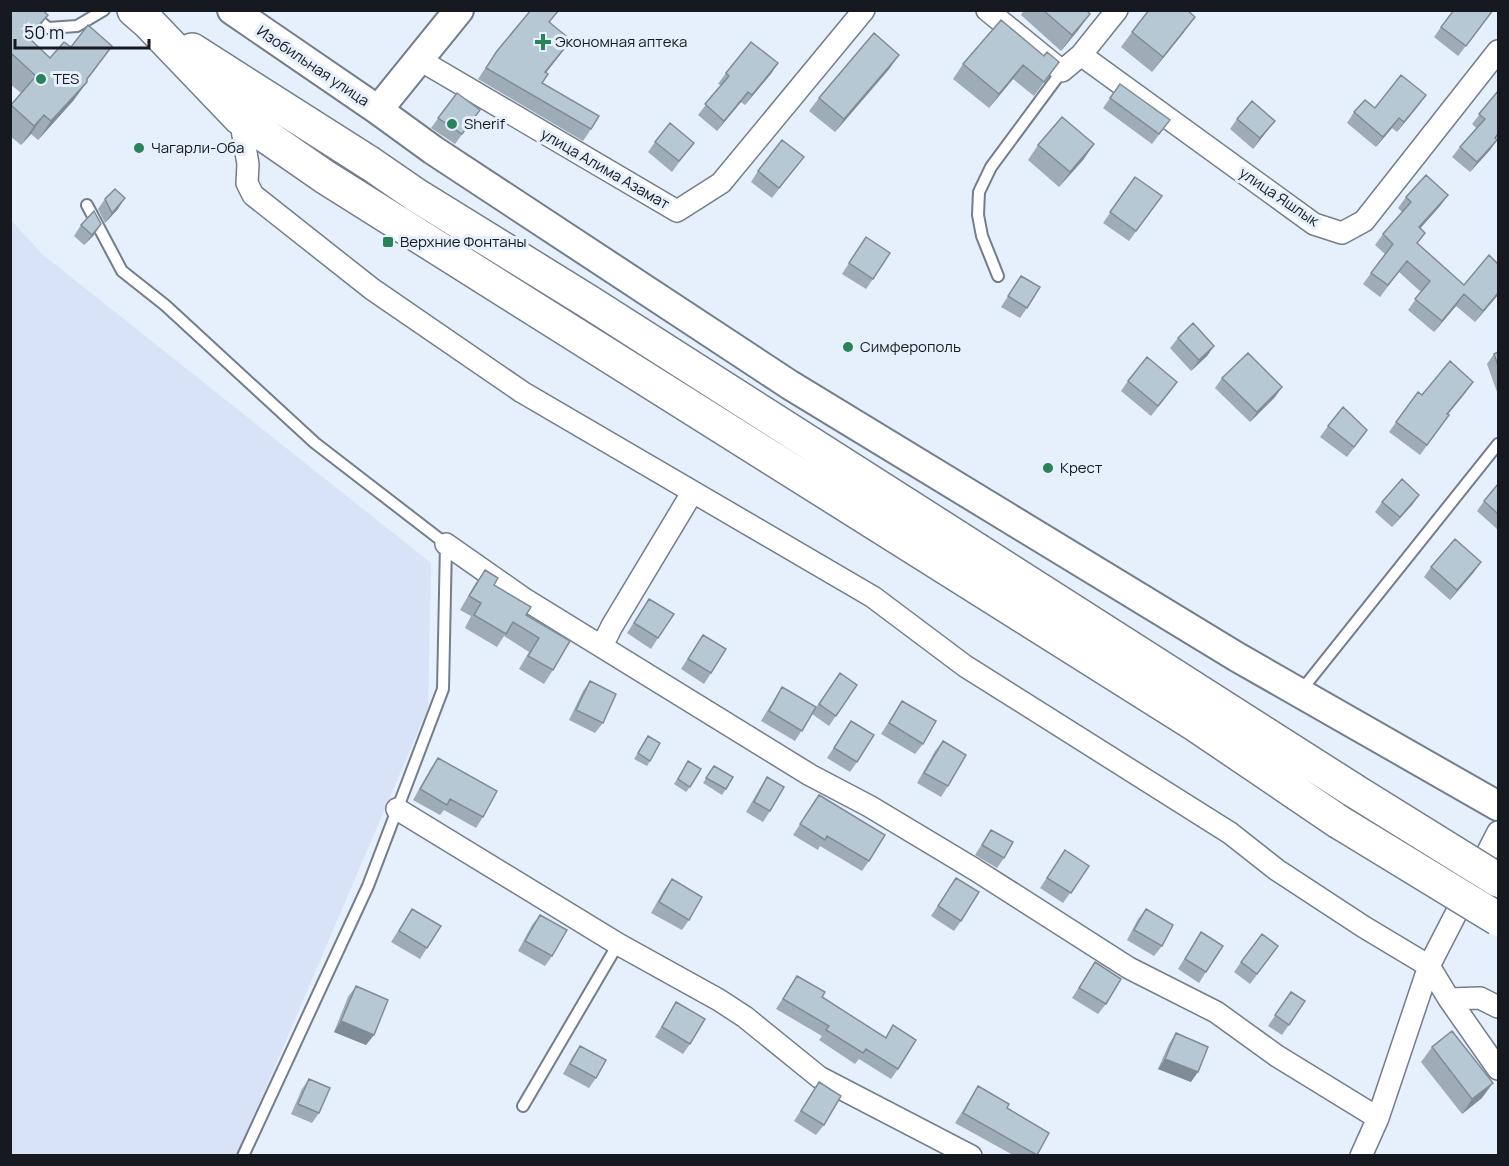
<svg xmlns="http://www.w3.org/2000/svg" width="1509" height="1166" viewBox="0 0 1509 1166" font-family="Manrope,sans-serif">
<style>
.built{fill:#d8e3f7}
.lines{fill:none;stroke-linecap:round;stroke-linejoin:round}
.lane-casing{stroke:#747d8c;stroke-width:14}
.street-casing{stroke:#747d8c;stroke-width:24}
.secondary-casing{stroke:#747d8c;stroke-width:32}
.primary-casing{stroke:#747d8c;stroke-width:36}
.lane{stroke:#fff;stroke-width:10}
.street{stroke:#fff;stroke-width:21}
.secondary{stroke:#fff;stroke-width:28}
.primary{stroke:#fff;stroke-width:33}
.primary-bridge-casing{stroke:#747d8c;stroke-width:36;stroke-linecap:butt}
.primary-bridge{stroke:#fff;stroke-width:33}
.wall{fill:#9dacb7}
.shaded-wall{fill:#808c95}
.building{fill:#b7c8d5;stroke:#808c95;stroke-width:1.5}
.poi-dot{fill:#288359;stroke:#e6effc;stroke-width:2}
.labels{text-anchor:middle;stroke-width:6;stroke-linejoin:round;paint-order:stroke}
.poi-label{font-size:15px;fill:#16191f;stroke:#e6effc;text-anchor:start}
.street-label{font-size:15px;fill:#16191f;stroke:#e6effc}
</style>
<rect width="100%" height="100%" fill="#e6effc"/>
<!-- built -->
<path class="built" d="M10 219 42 254 431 563 428 708 237 1155H11Z"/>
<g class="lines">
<defs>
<path id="lane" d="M27 10 48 28 77 26 104 10
M87 205 122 271 165 305 315 443 446 544 443 689 368 886 243 1156
M998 276 982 236 978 215 979 192 991 167 1062 71
M1300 692 1498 444
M523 1106 618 944"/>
<path id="street" d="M987 10 1062 71 1081 55 1117 10
M1081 55 1314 224 1342 233 1364 221 1498 51
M420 60 677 211 721 183 864 10
M240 118 248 164 247 183 253 195 372 289 522 392 873 597 965 666 1230 833 1277 870 1364 927 1429 966 1378 1118 1361 1156
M446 544 526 600 810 775 869 806 974 869 1129 968 1216 1012 1277 1056 1378 1118
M602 646 612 626 692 493
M397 809 618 944 719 1000 745 1017 819 1077 971 1156
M1498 832 1429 966 1449 999 1498 1069
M1449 999 1480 998 1498 1007"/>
<path id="secondary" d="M232 10 378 110 459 10
M378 110 433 150 790 385 1237 657 1498 806"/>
<path id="primary" d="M134 10 149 23 240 118 325 177 1196 725 1339 822
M192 50 371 164 416 195 589 302 1353 790"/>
</defs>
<!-- lane casing -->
<use href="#lane" class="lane-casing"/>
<!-- street casing -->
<use href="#street" class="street-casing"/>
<!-- secondary casing -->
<use href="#secondary" class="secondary-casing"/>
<!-- primary casing -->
<use href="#primary" class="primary-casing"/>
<!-- lane -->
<use href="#lane" class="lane"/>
<!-- street -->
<use href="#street" class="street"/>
<!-- secondary -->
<use href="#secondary" class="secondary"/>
<!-- primary -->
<use href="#primary" class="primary"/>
<defs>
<path id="primary-bridge" d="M1353 790 1498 880
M1339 822 1498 919"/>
</defs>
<!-- primary-bridge casing -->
<use href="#primary-bridge" class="primary-bridge-casing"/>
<!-- primary-bridge -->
<use href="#primary-bridge" class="primary-bridge"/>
</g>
<!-- wall -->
<path class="wall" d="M10 10 34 35 30 39 50 58 71 47 98 65 87 80V82L73 101 38 140 31 134 21 145 10 136V105L21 93 10 84Z
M1024 10H1086L1090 14 1079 29 1061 51 1021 15Z
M1494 10 1458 56 1434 37 1441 27Z
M550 23 571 40 546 73 542 83 591 129 583 141 478 79 497 51Z
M1132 32H1184L1152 72 1121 47Z
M1044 56 1059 62 1034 96 1013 79 989 108 953 79 963 64Z
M778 63 745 105 741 102 717 131 698 115 721 85 718 84 726 73Z
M890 68 835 132 809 111 819 98Z
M1120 84 1170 120 1152 144 1103 108Z
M1498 91V135L1495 139 1497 140 1490 150 1470 172 1452 157 1460 147 1476 128 1472 124Z
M457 93 480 110 455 144 431 128Z
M1426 95 1397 132 1392 128 1376 147 1347 123 1354 112 1375 108Z
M1237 119 1275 121 1267 131 1253 149 1230 129Z
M655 142 686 153 672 172 648 152Z
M1094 144 1083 160 1059 187 1028 160 1038 145Z
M804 157 772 198 751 182 758 171Z
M1135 177 1162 196 1129 241 1103 223Z
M1448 195 1440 206 1420 228 1418 244 1464 285 1498 295 1475 322 1456 306 1434 332 1408 310 1421 292 1399 272 1380 297 1363 284 1385 254 1375 245 1383 234 1402 212 1398 208 1406 197Z
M105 199 118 209 105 223 98 209Z
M101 224 94 235 84 245 74 236 81 225Z
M866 237 873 279 866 289 842 274Z
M1021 276 1027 308 1020 318 1001 307Z
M1178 338 1214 346 1207 356 1191 371 1170 348Z
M1498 352V392H1497L1487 364 1494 354Z
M1222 378 1282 387 1275 397 1250 422 1215 388Z
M1128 381 1170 392 1151 416 1121 391Z
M1418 392 1422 395 1466 392 1448 414 1449 415 1420 455 1389 432Z
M1328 426 1360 440 1347 457 1320 437Z
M1498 484V530L1477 511 1484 501Z
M1419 495 1412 505 1392 527 1375 512 1382 502Z
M1431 567 1474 572 1450 600 1424 577Z
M485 570 494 585 526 615 570 641 553 670 544 684 519 669 529 652 504 636 497 647 465 628 471 616 460 610 475 584Z
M649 599 658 638 651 649 627 633Z
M703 635 711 673 704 684 681 669Z
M840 673 857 685 829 726 812 714 795 741 761 721 775 698 782 687 812 713Z
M590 681 603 723 595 733 569 720 583 691Z
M902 701 923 744 915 754 881 734Z
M851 721 857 762 850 772 827 758Z
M645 741 650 761 647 766 634 759Z
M943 741 948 786 941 797 917 783 935 751Z
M438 758 483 817 476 828 444 810 440 815 413 800 431 768Z
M688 761 690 787 686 792 674 784Z
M714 766 726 789 722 795 703 783Z
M767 777 770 811 763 822 746 812 760 788Z
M819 795 869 861 862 871 820 846 818 850 793 835Z
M991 830 1004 858 997 868 975 855Z
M1065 850 1089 866 1063 903 1040 888Z
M956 878 961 921 954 931 931 916Z
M672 879 689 920 682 930 651 913 664 890Z
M412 909 427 948 420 959 391 942Z
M1146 909 1162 946 1154 956 1127 940 1138 919Z
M540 915 552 956 545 966 518 951 532 925Z
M1201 932 1206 972 1199 983 1178 969Z
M1271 956 1250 984 1234 972 1241 962Z
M1095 962 1106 1004 1098 1014 1072 998Z
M797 976 822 997 885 1038 893 1025 898 1069 891 1079 859 1059 855 1064 819 1040 822 1036 776 1009Z
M356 986 374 1035 366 1045 334 1032 348 997Z
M1291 992 1305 1001 1282 1035 1268 1026Z
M676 1002 690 1044 683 1054 655 1037Z
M1176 1033 1191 1082 1158 1069 1169 1044Z
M580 1046 596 1078 589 1088 563 1074 573 1056Z
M1432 1047 1482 1098 1462 1114 1421 1062Z
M309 1079 319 1113 312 1123 291 1114 302 1089Z
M819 1082 824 1125 816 1135 794 1121Z
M978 1086 1007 1108 1049 1133 1036 1155H1013L955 1123Z"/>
<!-- shaded-wall -->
<path class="shaded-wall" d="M1090 14 1079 29 1061 51 1072 35Z
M48 15 34 35 14 56 28 37Z
M1195 17 1184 32 1152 72 1163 57Z
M571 40 563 51 537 84 545 72Z
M112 46 78 91 87 82 73 101 38 140 51 121 87 79Z
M899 55 890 68 835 132 844 119Z
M778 63 771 74 745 105 752 95Z
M1023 65 1013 79 989 108 999 94Z
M748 92 741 102 717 131 724 121Z
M1426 95 1419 105 1397 132 1404 122Z
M44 115 31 134 21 145 34 126Z
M1399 118 1392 128 1376 147 1383 137Z
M1275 121 1267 131 1253 149 1260 138Z
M1497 140 1490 150 1470 172 1477 162Z
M1094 144 1083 160 1059 187 1070 172Z
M1448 195 1440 206 1411 239 1419 227Z
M125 198 118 209 105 223 112 213Z
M101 224 94 235 84 245 92 235Z
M1498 293V295L1475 322 1483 311Z
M1464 294 1456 306 1434 332 1442 321Z
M1214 346 1207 356 1191 371 1199 360Z
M1473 382 1466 392 1440 424 1447 414Z
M1282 387 1275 397 1250 422 1257 412Z
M1419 495 1412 505 1392 527 1400 517Z
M1481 562 1474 572 1450 600 1457 590Z
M341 1021 374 1035 366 1045 334 1032Z
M1165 1059 1198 1072 1191 1082 1158 1069Z
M1493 1083 1482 1098 1462 1114 1472 1099Z"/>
<!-- building -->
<path class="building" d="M10 10H42L48 15 28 37 50 58 64 42 71 47 88 25 112 46 87 79V82L51 121 44 115 34 126 11 105 36 76 11 53 10 54Z
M531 10H559L549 22 571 40 545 72 548 74 542 83 599 116 591 129 486 68 497 51Z
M1043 10H1086L1090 14 1072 35Z
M1149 10H1187L1195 17 1163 57 1132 32Z
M1454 10H1493L1466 46 1441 27Z
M1001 20 1044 56 1047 52 1059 62 1044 82 1023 65 999 94 963 64Z
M874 33 899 55 844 119 819 98Z
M751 42 778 63 752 95 748 92 724 121 705 104 729 76 726 73Z
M1401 75 1426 95 1404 122 1399 118 1383 137 1354 112 1365 100 1375 108Z
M1120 84 1170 120 1159 134 1110 98Z
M1498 91V134L1495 138 1497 140 1477 162 1460 147 1485 119 1479 114Z
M457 93 480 110 462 134 438 118Z
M1252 101 1275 121 1260 138 1237 119Z
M1062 117 1094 144 1070 172 1038 145Z
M670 123 694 143 679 161 655 142Z
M782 140 804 157 779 188 758 171Z
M1426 175 1448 195 1419 227 1425 233 1417 243 1464 285 1489 255 1498 264V293L1483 311 1464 294 1442 321 1415 299 1430 281 1407 261 1388 285 1371 273 1393 244 1383 234 1411 202 1406 197Z
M1135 177 1162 196 1136 231 1110 212Z
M115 189 125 198 112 213 105 199Z
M94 211 101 224 92 235 81 225Z
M866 237 890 253 873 279 849 263Z
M1021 276 1040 287 1027 308 1008 296Z
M1193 323 1214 346 1199 360 1178 338Z
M1498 352V366L1494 354Z
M1248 353 1282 387 1257 412 1222 378Z
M1147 357 1177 382 1158 406 1128 381Z
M1450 361 1473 382 1447 414 1449 415 1427 445 1396 422 1418 392 1422 395Z
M1343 407 1367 430 1354 447 1328 426Z
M1402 479 1419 495 1400 517 1382 502Z
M1498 484V514L1484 501Z
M1455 539 1481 562 1457 590 1431 567Z
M485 570 498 578 494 585 531 607 526 615 570 641 553 670 528 656 539 638 513 622 506 634 474 615 481 603 469 596Z
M649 599 674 614 658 638 634 623Z
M703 635 726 649 711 673 688 659Z
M840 673 857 685 836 716 819 704Z
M590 681 616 694 603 723 576 710Z
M782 687 816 707 802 731 769 711Z
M902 701 936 721 923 744 889 723Z
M851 721 874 735 857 762 834 748Z
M648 736 660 743 650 761 638 753Z
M943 741 966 755 948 786 924 773Z
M438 758 497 791 483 817 450 799 447 805 420 789Z
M688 761 701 769 690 787 678 779Z
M714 766 733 777 726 789 706 778Z
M767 777 784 787 770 811 754 802Z
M819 795 885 835 869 861 827 836 825 840 800 824Z
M991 830 1013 842 1004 858 982 845Z
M1065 850 1089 866 1071 893 1047 878Z
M956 878 979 892 961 921 938 906Z
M672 879 702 897 689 920 659 902Z
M412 909 441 926 427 948 399 931Z
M1146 909 1173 925 1162 946 1134 930Z
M540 915 567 930 552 956 525 941Z
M1201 932 1223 946 1206 972 1185 959Z
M1262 934 1278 946 1257 974 1241 962Z
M1095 962 1121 979 1106 1004 1079 988Z
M797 976 825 992 822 997 886 1038 893 1025 916 1040 898 1069 866 1049 863 1053 826 1030 829 1026 783 999Z
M356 986 388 1000 374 1035 341 1021Z
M1291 992 1305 1001 1289 1025 1275 1015Z
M676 1002 705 1019 690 1044 662 1027Z
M1452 1031 1493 1083 1472 1099 1432 1047Z
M1176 1033 1208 1047 1198 1072 1165 1059Z
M580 1046 606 1060 596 1078 570 1064Z
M309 1079 330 1088 319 1113 298 1104Z
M819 1082 841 1096 824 1125 801 1111Z
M978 1086 1009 1104 1007 1108 1049 1133 1037 1155 963 1113Z"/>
<!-- markers -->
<g class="poi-dot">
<path d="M540 33h6v6h6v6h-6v6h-6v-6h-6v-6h6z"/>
<circle cx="41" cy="79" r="6"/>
<circle cx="452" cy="124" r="6"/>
<circle cx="139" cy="148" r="6"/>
<rect x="382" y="236" width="12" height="12" rx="3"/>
<circle cx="848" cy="347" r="6"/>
<circle cx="1048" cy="468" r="6"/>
</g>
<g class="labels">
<!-- poi labels -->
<g class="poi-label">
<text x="555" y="47">Экономная аптека</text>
<text x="53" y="84">TES</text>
<text x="464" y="129">Sherif</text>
<text x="151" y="153">Чагарли-Оба</text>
<text x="400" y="247">Верхние Фонтаны</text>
<text x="860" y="352">Симферополь</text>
<text x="1060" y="473">Крест</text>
</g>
<!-- street labels -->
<g class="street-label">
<text transform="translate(313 66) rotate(34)" y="5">Изобильная улица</text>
<text transform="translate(605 169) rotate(30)" y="5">улица Алима Азамат</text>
<text transform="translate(1279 197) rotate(34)" y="5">улица Яшлык</text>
</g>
</g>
<!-- border -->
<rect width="1509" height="1166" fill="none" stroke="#16191f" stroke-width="24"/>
<!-- scale -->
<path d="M15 39v9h134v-9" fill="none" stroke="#16191f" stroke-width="3"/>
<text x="24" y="39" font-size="18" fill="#16191f" stroke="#e6effc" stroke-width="4.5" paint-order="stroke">50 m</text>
</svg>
